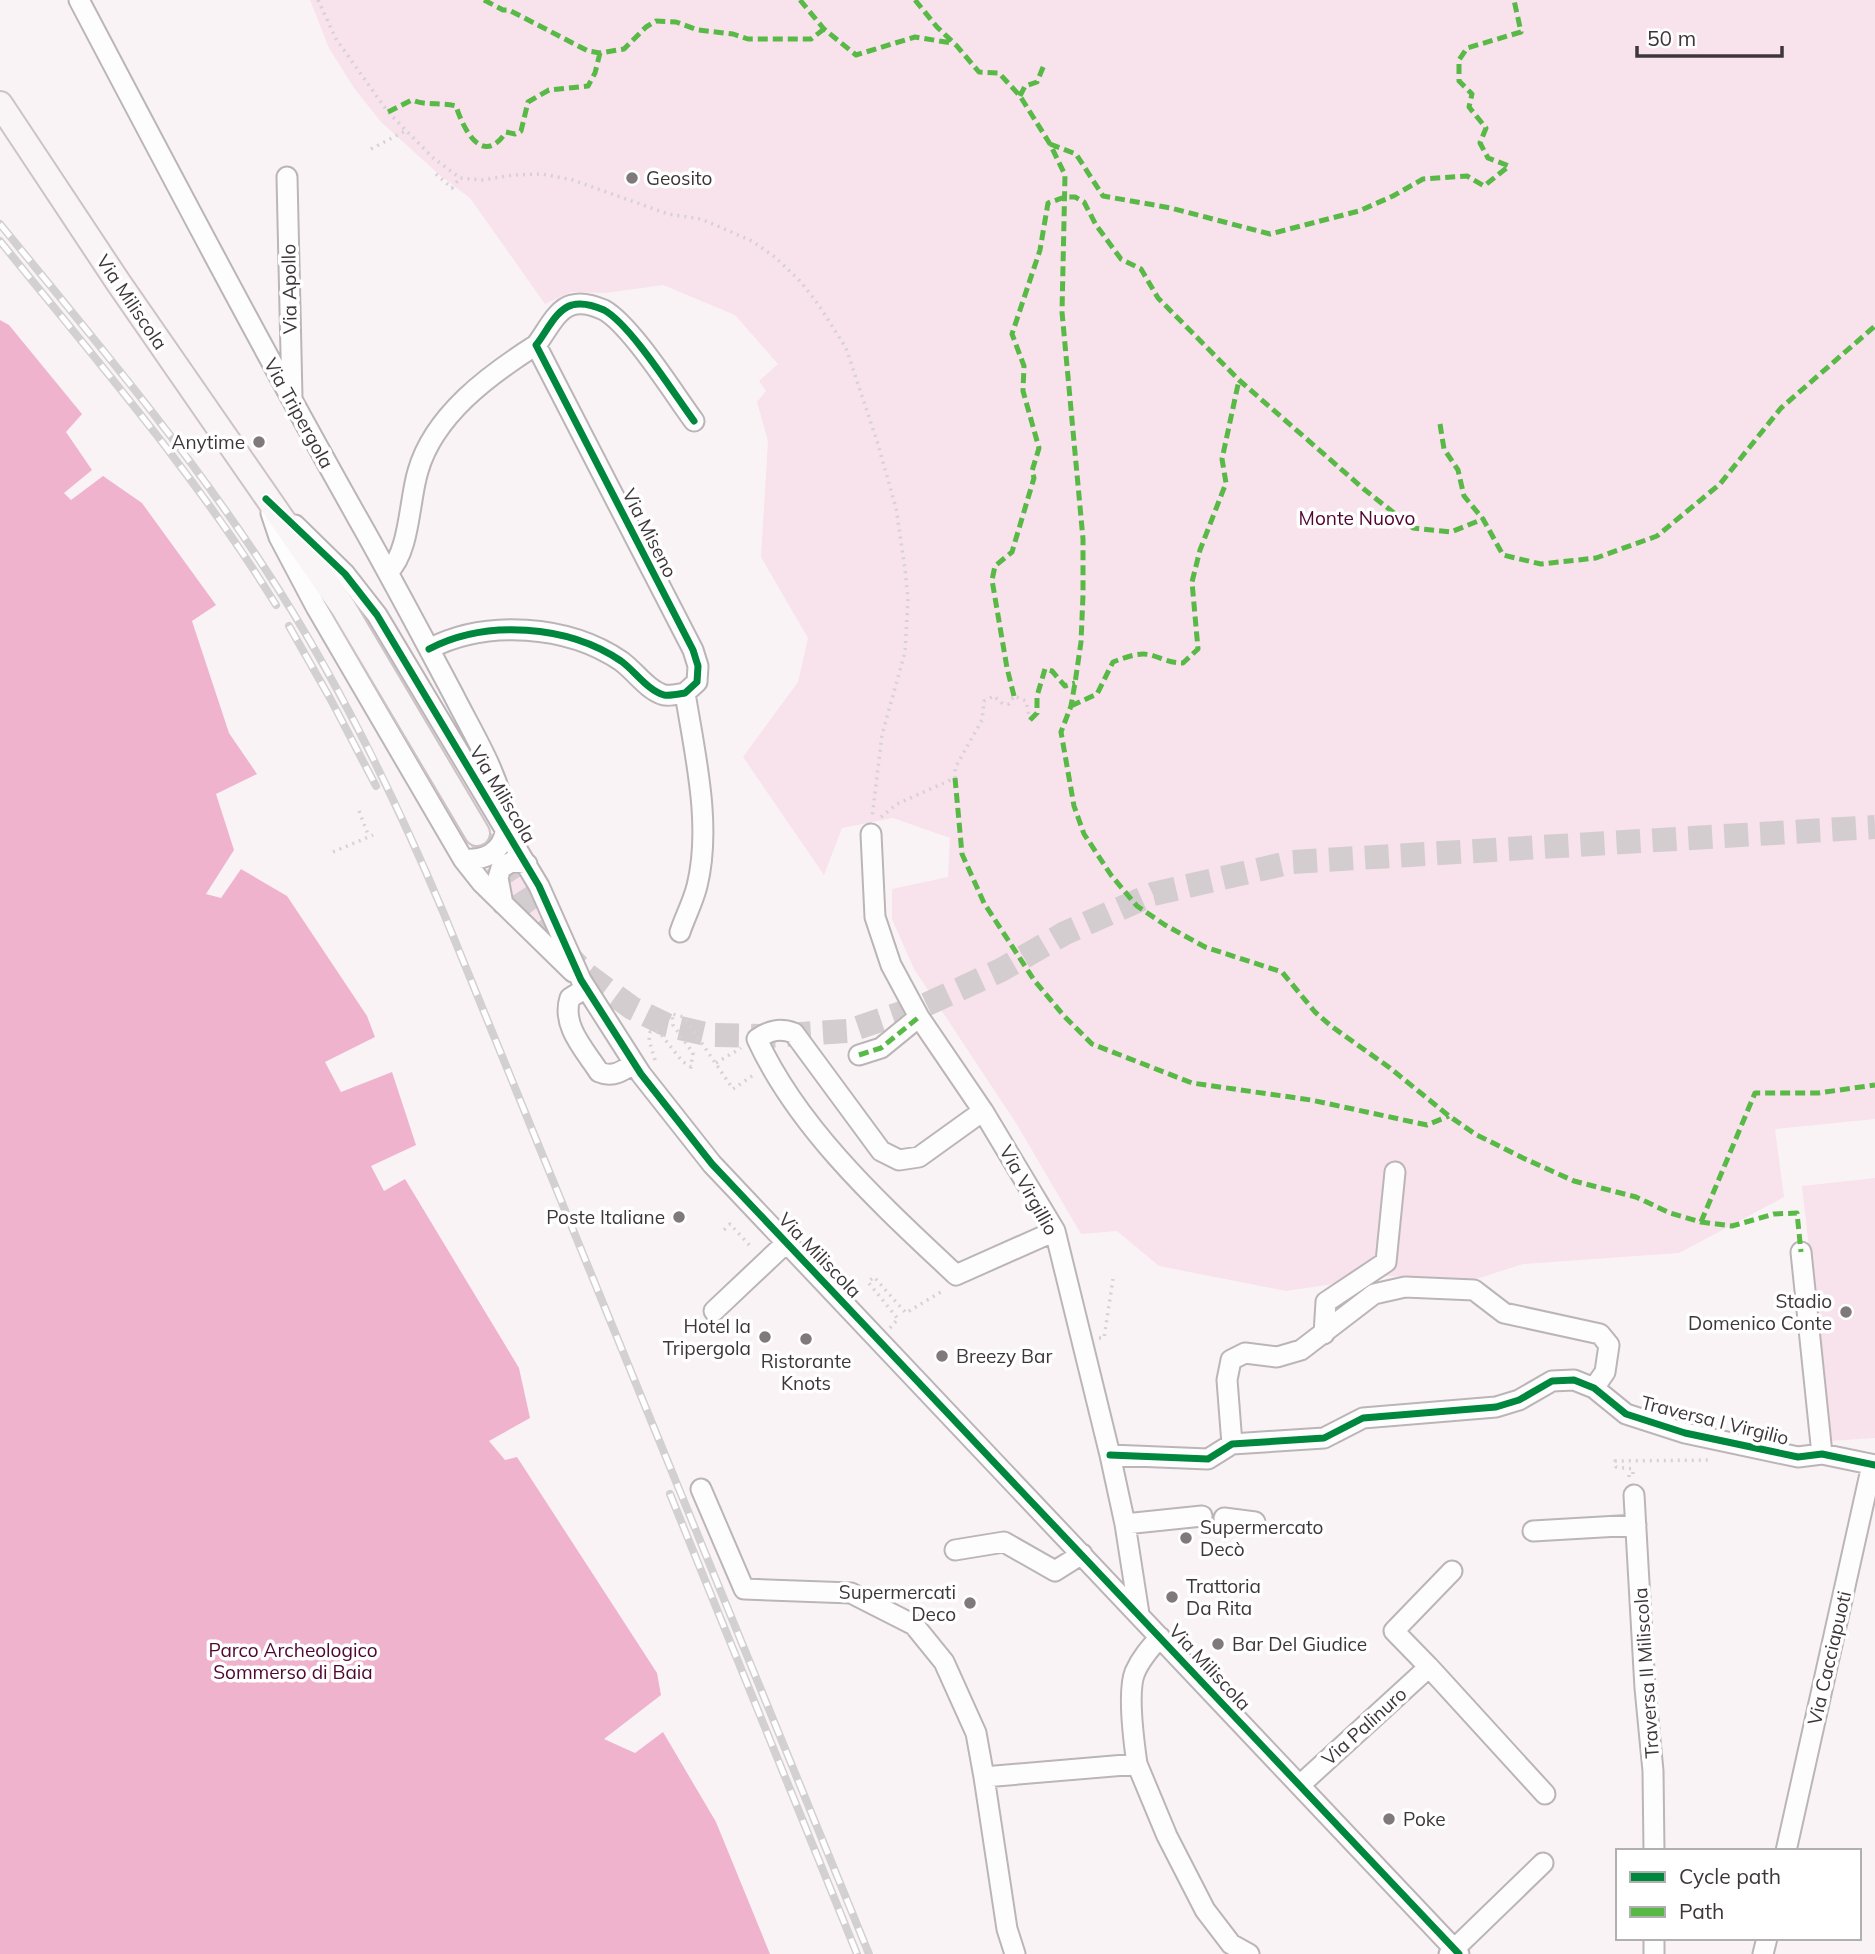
<svg xmlns="http://www.w3.org/2000/svg" width="1875" height="1954" viewBox="0 0 1875 1954" font-family="Mulish,sans-serif">
<style>
.green{fill:#f8e2eb}
.water{fill:#f0b3ce}
.lines{fill:none;stroke-linecap:round;stroke-linejoin:round}
.major-tunnel{stroke:#d4cdd0;stroke-width:24;stroke-dasharray:24 12;stroke-linecap:butt}
.minor-casing{stroke:#bbb5b7;stroke-width:23}
.major-casing{stroke:#cdc3c7;stroke-width:28}
.path{stroke:#d6d2d4;stroke-width:3.5;stroke-dasharray:2 5;stroke-linecap:butt}
.minor{stroke:#fefdfe;stroke-width:19}
.major{stroke:#f9f4f6;stroke-width:24}
.rail-casing{stroke:#d3d0d1;stroke-width:8}
.rail{stroke:#fff;stroke-width:5;stroke-dasharray:16;stroke-linecap:butt}
.quiet{stroke:#58b947;stroke-width:5;stroke-dasharray:10 5;stroke-linecap:butt}
.cycleway-casing{stroke:#fff;stroke-width:11}
.cycleway{stroke:#00873e;stroke-width:7}
.poi-dot{fill:#80797c;stroke:#fff;stroke-width:2.5}
.labels{text-anchor:middle;stroke-width:7;stroke-linejoin:round;paint-order:stroke}
.poi-label{font-size:19px;fill:#3e373a;stroke:#fff;text-anchor:start}
.street-label{font-size:19px;fill:#3e373a;stroke:#fff}
.park-label{font-size:19px;fill:#510631;stroke:#fff}
</style>
<rect width="100%" height="100%" fill="#faf3f6"/>
<!-- green -->
<path class="green" d="M310 0H1875V1119L1775 1129 1784 1197 1679 1253 1523 1264 1473 1280 1386 1276 1286 1291 1159 1266 1117 1231 1081 1234 1016 1123 914 969 892 919V889L948 877 950 838 893 818 842 828 824 875 743 757 798 682 808 638 761 557 768 441 757 402 766 391 759 381 778 364 735 315 663 285 605 293 571 292 545 304 470 198 441 176 381 122 354 88 329 48Z
M518 870 541 912V919L535 922C519 907 507 896 506 873Z
M1875 1178V1438L1831 1441 1802 1186Z"/>
<!-- water -->
<path class="water" d="M0 320 9 325 82 414 66 432 92 470 64 493 71 500 103 476 142 503 216 605 192 621 229 733 257 774 216 794 234 850 206 894 221 898 241 869 287 896 367 1016 375 1037 325 1062 341 1092 392 1072 416 1145 371 1166 384 1191 405 1179 519 1368 530 1418 489 1441 505 1460 517 1457 657 1673 661 1695 604 1739 635 1753 663 1732 716 1822 770 1954H0Z"/>
<g class="lines">
<!-- major-tunnel -->
<path class="major-tunnel" d="M477 833 517 894 552 939 587 975 632 1008 667 1025 710 1035 769 1036 848 1031 925 1005 1001 970 1065 933 1153 894 1292 862 1875 827"/>
<defs>
<path id="minor" d="M79 0C170 173 261 346 357 517 390 575 421 634 453 694 472 732 498 772 505 814 510 844 492 862 463 859
M287 177 292 397
M271 513 279 537 316 607 463 859 482 883 573 972
M295 525 345 574 377 615 539 886 581 980 641 1074 712 1164 1459 1954
M388 572C410 552 409 500 418 471 434 415 489 375 536 345
M429 649C486 619 568 625 621 661 635 671 647 690 664 695 670 696 679 694 685 693L697 682 698 666 693 650 536 345C546 333 556 309 572 305 582 302 595 306 604 310 631 325 674 394 694 421
M871 834 875 917 891 965 919 1017 983 1111 1055 1231 1110 1455 1125 1524 1139 1614
M503 904 498 878 501 868 513 861 527 864
M680 932C685 917 693 902 697 886 712 825 695 755 685 693
M586 988 570 998C561 1026 585 1050 599 1072 613 1078 623 1071 634 1063
M859 1055 881 1048 919 1017
M983 1111 919 1157 899 1160 881 1151 794 1033C780 1028 770 1030 757 1039 799 1131 884 1207 956 1275L1055 1231
M1801 1252 1822 1454
M714 1311 786 1243
M1324 1334 1326 1302 1386 1262 1395 1172
M1232 1444 1227 1380 1231 1360 1245 1353 1277 1357 1301 1350 1374 1294 1405 1287 1474 1290 1504 1313 1600 1334 1609 1345 1605 1372 1594 1388
M1110 1455 1208 1459 1232 1444 1324 1438 1363 1418 1496 1407 1519 1400 1552 1381 1574 1380 1594 1388 1626 1414 1685 1433 1798 1457 1822 1454 1875 1465
M701 1489 744 1589 851 1593 914 1625 944 1662 976 1733 984 1777 1137 1764 1167 1836 1205 1910 1231 1944 1249 1954
M1634 1495 1645 1688 1653 1771 1654 1851
M1224 1518 1255 1522
M1125 1524 1202 1516
M1533 1531 1636 1525
M955 1550 1004 1542 1055 1571 1082 1554
M1429 1667 1545 1794
M1137 1764C1134 1743 1127 1691 1135 1672 1141 1658 1151 1647 1160 1637
M984 1777 1007 1929 1015 1954
M1300 1785 1429 1667 1394 1631 1452 1571
M1786 1851 1872 1465
M1654 1938V1954
M1449 1954 1543 1863
M1763 1954 1767 1938"/>
<path id="major" d="M0 104 118 282 343 607 477 833"/>
</defs>
<!-- minor casing -->
<use href="#minor" class="minor-casing"/>
<!-- major casing -->
<use href="#major" class="major-casing"/>
<!-- path -->
<path class="path" d="M318 0 336 39 388 112 432 157 460 178 482 180 513 175 542 174 573 180 668 214 701 219 752 241 775 257 801 282 818 304 846 348 877 441 896 508 905 569 908 599 905 652 882 735 872 818
M371 149 405 131
M436 174 452 188 460 178
M359 811 369 837
M881 817 897 804 955 778V768L982 720 984 701 994 696 1003 704H1009L1014 696 1026 701 1030 720
M333 852 373 835
M655 1060 649 1040 650 1032H659L682 1061 691 1067 693 1053 673 1025 672 1014 684 1017 733 1089 755 1074
M716 1063 741 1048
M724 1230 730 1224 752 1248
M890 1328 898 1319 868 1282 874 1277 906 1313 944 1290
M1099 1338H1104L1113 1279
M1629 1477V1474H1633V1469L1616 1467 1615 1461 1712 1460"/>
<!-- minor -->
<use href="#minor" class="minor"/>
<!-- major -->
<use href="#major" class="major"/>
<defs>
<path id="rail" d="M0 224C91 336 185 446 264 567 336 676 393 793 444 914L869 1954
M0 241C95 359 196 475 276 605
M289 626 331 700 376 786
M670 1494 857 1954"/>
</defs>
<!-- rail casing -->
<use href="#rail" class="rail-casing"/>
<!-- rail -->
<use href="#rail" class="rail"/>
<!-- quiet -->
<path class="quiet" d="M484 0 503 10H509L588 51 600 53 624 49 646 27 656 21 676 22 698 30 733 34 748 39H811L824 29
M800 0 824 29 856 55 915 37 952 43
M915 0 937 27 956 45 979 72 999 73 1020 96 1050 144 1065 175 1062 312 1083 539V595L1081 642 1075 683 1071 706 1061 732 1074 806 1084 834 1111 875 1137 906 1165 925 1205 947 1282 972 1315 1012 1331 1026 1390 1068 1449 1116 1475 1134 1523 1158 1574 1181 1636 1197 1670 1213 1701 1222 1732 1226 1774 1214 1797 1213 1801 1252
M1020 96 1025 86 1037 82 1044 65
M388 112 412 100C427 106 440 102 456 106 464 131 483 167 506 132L515 134 521 131 528 102 549 90 588 86 595 73 600 53
M1050 144 1076 154 1103 196 1171 208 1270 234 1359 211 1393 196 1423 179 1467 176 1484 186 1509 166 1488 158 1480 143 1486 128 1469 107 1472 94 1459 81V60L1467 48 1521 32 1514 0
M1440 424 1444 449 1458 470 1464 496 1483 519 1503 555 1541 564 1596 558 1657 536 1720 484 1781 408 1875 326
M1014 696 1007 668 992 580 995 566 1012 552 1034 478 1032 471 1039 448 1023 391 1024 366 1012 334 1040 250 1048 203 1065 197H1075L1084 202 1096 225 1121 259 1141 269 1158 298 1239 380 1365 490 1413 528 1451 532 1483 519
M1071 706 1097 694 1113 662C1126 657 1141 651 1154 656 1166 660 1171 663 1183 663L1198 649 1192 582 1200 550 1226 483 1222 459 1239 380
M1030 720 1037 713V696L1045 669 1052 671 1065 686 1075 683
M955 778 962 854 984 903 1034 980 1064 1016 1092 1044 1192 1083 1311 1100 1427 1125 1449 1116
M859 1055 881 1048 919 1017
M1701 1222 1755 1093H1818L1875 1085"/>
<defs>
<path id="cycleway" d="M266 499 345 574 377 615 539 886 581 980 641 1074 712 1164 1459 1954
M429 649C486 619 568 625 621 661 635 671 647 690 664 695 670 696 679 694 685 693L697 682 698 666 693 650 536 345C546 333 556 309 572 305 582 302 595 306 604 310 631 325 674 394 694 421
M1110 1455 1208 1459 1232 1444 1324 1438 1363 1418 1496 1407 1519 1400 1552 1381 1574 1380 1594 1388 1626 1414 1685 1433 1798 1457 1822 1454 1875 1465"/>
</defs>
<!-- cycleway casing -->
<use href="#cycleway" class="cycleway-casing"/>
<!-- cycleway -->
<use href="#cycleway" class="cycleway"/>
</g>
<!-- markers -->
<g class="poi-dot">
<circle cx="632" cy="178" r="7"/>
<circle cx="259" cy="442" r="7"/>
<circle cx="679" cy="1217" r="7"/>
<circle cx="1846" cy="1312" r="7"/>
<circle cx="765" cy="1337" r="7"/>
<circle cx="806" cy="1339" r="7"/>
<circle cx="942" cy="1356" r="7"/>
<circle cx="1186" cy="1538" r="7"/>
<circle cx="1172" cy="1597" r="7"/>
<circle cx="970" cy="1603" r="7"/>
<circle cx="1218" cy="1644" r="7"/>
<circle cx="1389" cy="1819" r="7"/>
</g>
<g class="labels">
<!-- poi labels -->
<g class="poi-label">
<text x="646" y="185">Geosito</text>
<text x="245" y="449" text-anchor="end">Anytime</text>
<text x="665" y="1224" text-anchor="end">Poste Italiane</text>
<text x="1832" y="1308" text-anchor="end">Stadio<tspan x="1832" dy="22">Domenico Conte</tspan></text>
<text x="751" y="1333" text-anchor="end">Hotel la<tspan x="751" dy="22">Tripergola</tspan></text>
<text x="956" y="1363">Breezy Bar</text>
<text x="806" y="1368" text-anchor="middle">Ristorante<tspan x="806" dy="22">Knots</tspan></text>
<text x="1200" y="1534">Supermercato<tspan x="1200" dy="22">Decò</tspan></text>
<text x="1186" y="1593">Trattoria<tspan x="1186" dy="22">Da Rita</tspan></text>
<text x="956" y="1599" text-anchor="end">Supermercati<tspan x="956" dy="22">Deco</tspan></text>
<text x="1232" y="1651">Bar Del Giudice</text>
<text x="1403" y="1826">Poke</text>
</g>
<!-- street labels -->
<g class="street-label">
<text transform="translate(289 289) rotate(-91)" y="7">Via Apollo</text>
<text transform="translate(132 302) rotate(56)" y="7">Via Miliscola</text>
<text transform="translate(299 413) rotate(61)" y="7">Via Tripergola</text>
<text transform="translate(650 533) rotate(63)" y="7">Via Miseno</text>
<text transform="translate(503 794) rotate(59)" y="7">Via Miliscola</text>
<text transform="translate(1029 1190) rotate(61)" y="7">Via Virgillio</text>
<text transform="translate(820 1255) rotate(46)" y="7">Via Miliscola</text>
<text transform="translate(1715 1420) rotate(14)" y="7">Traversa I Virgilio</text>
<text transform="translate(1829 1658) rotate(-77)" y="7">Via Cacciapuoti</text>
<text transform="translate(1210 1667) rotate(47)" y="7">Via Miliscola</text>
<text transform="translate(1646 1673) rotate(-94)" y="7">Traversa II Miliscola</text>
<text transform="translate(1364 1726) rotate(-42)" y="7">Via Palinuro</text>
</g>
<!-- park labels -->
<g class="park-label">
<text x="1357" y="525">Monte Nuovo</text>
<text x="293" y="1657">Parco Archeologico<tspan x="293" dy="22">Sommerso di Baia</tspan></text>
</g>
</g>
<!-- legend -->
<rect x="1616" y="1849" width="245" height="91" fill="#ffffff" stroke="#b2afb0" stroke-width="2"/>
<rect x="1630" y="1872" width="35" height="10" fill="#00873e" stroke="#b2afb0" stroke-width="2"/>
<text x="1679" y="1884" font-size="21" fill="#3e373a">Cycle path</text>
<rect x="1630" y="1907" width="35" height="10" fill="#58b947" stroke="#b2afb0" stroke-width="2"/>
<text x="1679" y="1919" font-size="21" fill="#3e373a">Path</text>
<!-- scale -->
<path d="M1637 46v10h145v-10" fill="none" stroke="#3e373a" stroke-width="3.5"/>
<text x="1647" y="46" font-size="21" fill="#3e373a" stroke="#ffffff" stroke-width="5" paint-order="stroke">50 m</text>
</svg>
